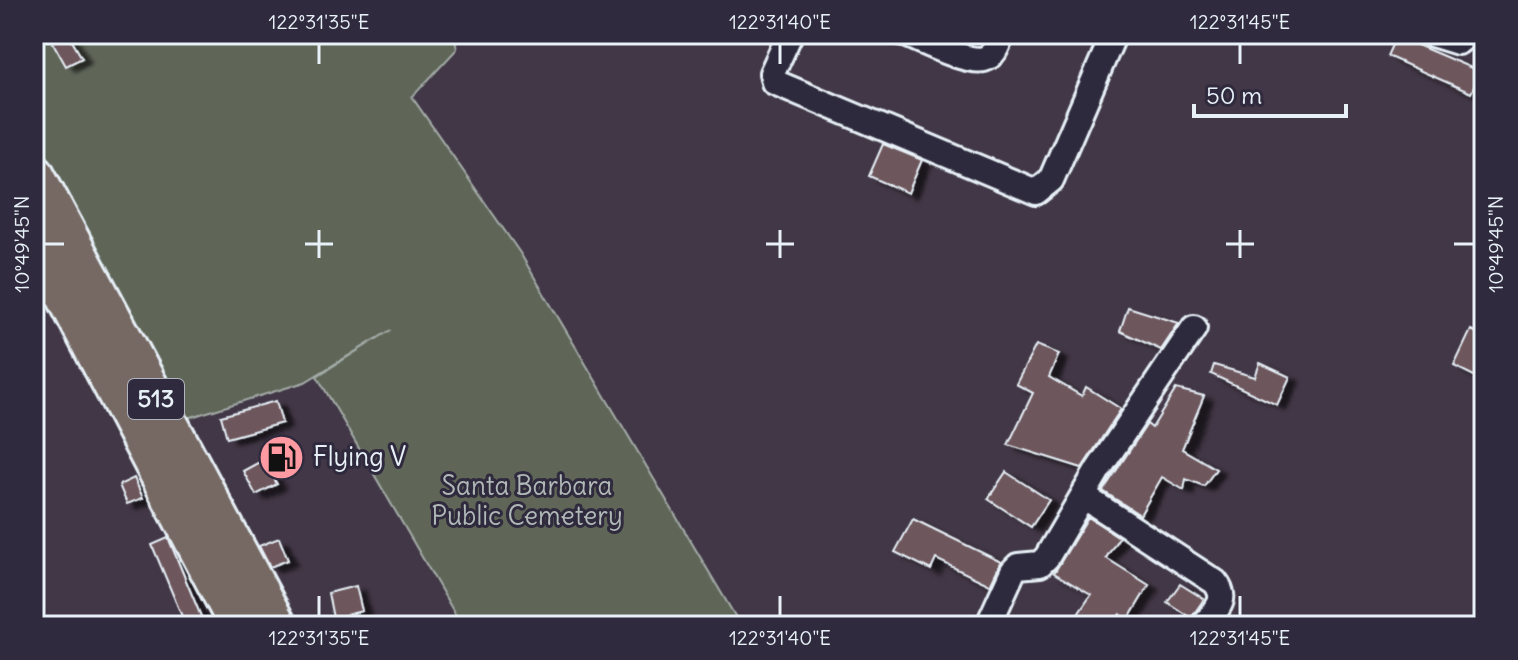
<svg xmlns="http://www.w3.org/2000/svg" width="1518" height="660" viewBox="0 0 1518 660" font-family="Delius,sans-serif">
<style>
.green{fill:#5f6659;stroke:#a4aca8;stroke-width:2}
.building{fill:#6d565c;stroke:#e8f1f8;stroke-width:2;filter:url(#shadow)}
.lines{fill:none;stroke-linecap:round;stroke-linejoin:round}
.minor-casing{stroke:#e8f1f8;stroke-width:30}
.primary-casing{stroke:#e8f1f8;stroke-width:44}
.minor{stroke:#2f2a3d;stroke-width:24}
.primary{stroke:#766964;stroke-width:38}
.ticks{fill:none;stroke:#e8f1f8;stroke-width:3}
.labels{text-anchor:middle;stroke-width:6;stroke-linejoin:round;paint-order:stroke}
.shield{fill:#2f2a3d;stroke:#b0b5c0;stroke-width:2}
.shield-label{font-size:24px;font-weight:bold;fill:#e8f1f8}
.poi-label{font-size:26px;fill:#e8f1f8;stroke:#2f2a3d;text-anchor:start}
.park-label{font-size:26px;fill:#b1b9b8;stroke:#2f2a3d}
.neatline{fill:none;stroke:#e8f1f8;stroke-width:3}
.ticks-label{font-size:20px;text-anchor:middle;fill:#e8f1f8}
</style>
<defs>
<filter id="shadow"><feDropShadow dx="9" dy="5" stdDeviation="2" flood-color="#0009"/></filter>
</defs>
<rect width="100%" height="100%" fill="#423746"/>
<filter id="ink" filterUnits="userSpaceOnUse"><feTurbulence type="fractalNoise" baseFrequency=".0125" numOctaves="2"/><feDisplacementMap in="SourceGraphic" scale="16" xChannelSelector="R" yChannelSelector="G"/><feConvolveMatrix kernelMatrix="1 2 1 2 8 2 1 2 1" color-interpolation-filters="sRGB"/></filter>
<g filter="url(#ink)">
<!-- green -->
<path class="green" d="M34 34H454L457 49 412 97 520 253 741 626H462L317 376 391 330 305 382 188 418 34 139Z"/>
<!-- building -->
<path class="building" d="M68 34 82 58 66 66 52 41Z
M1396 36 1481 72 1471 93 1387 56Z
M883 144 922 160 908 193 869 176Z
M1128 307 1179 323 1161 350 1120 331Z
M1471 330 1484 336V381L1454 366Z
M1036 345 1059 354 1049 377 1082 396 1086 387 1121 409 1082 468 1008 445 1033 393 1016 384Z
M1260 363 1290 377 1277 405 1211 374 1214 365 1255 377Z
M1176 389 1204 396 1182 449 1216 469 1204 486 1186 479 1184 490 1162 477 1140 515 1103 491 1147 424 1152 428Z
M276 401 282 423 227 438 221 416Z
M263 460 277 484 256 495 243 471Z
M1006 472 1049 500 1031 527 988 499Z
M134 478 143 498 127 504 119 485Z
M1088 517 1119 537 1106 558 1149 585 1128 620 1120 614 1112 626H1070L1091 595 1054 573Z
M913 519 1001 562 990 585 936 559 931 570 895 552Z
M168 538 170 542 205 626H186L152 545Z
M279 538 288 560 270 567 259 546Z
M1180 584 1204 599 1191 618 1167 602Z
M356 586 362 611 333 618 328 593Z"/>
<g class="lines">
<defs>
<path id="minor" d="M790 34 772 73 774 82 1036 192 1051 180 1114 34
M905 34C921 40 968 64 984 59 995 56 998 43 1002 34
M1432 34 1458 42 1468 34
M1083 496 1215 582C1230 600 1215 611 1203 626
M988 626 1013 571 1018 566 1040 564 1047 557 1098 470 1194 328"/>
<path id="primary" d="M34 173 277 626
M34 235 239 626"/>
</defs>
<!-- minor casing -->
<use href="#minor" class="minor-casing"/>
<!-- primary casing -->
<use href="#primary" class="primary-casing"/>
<!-- minor -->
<use href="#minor" class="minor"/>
<!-- primary -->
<use href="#primary" class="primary"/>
</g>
</g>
<!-- ticks -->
<path class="ticks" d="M319 44V64M780 44V64M1240 44V64M319 230V258M780 230V258M1240 230V258M44 244H64M305 244H333M766 244H794M1226 244H1254M1454 244H1474M319 596V616M780 596V616M1240 596V616"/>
<!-- icons -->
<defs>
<symbol id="fuel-disc" viewBox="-11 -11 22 22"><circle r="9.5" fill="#ff9aa2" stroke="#2f2a3d"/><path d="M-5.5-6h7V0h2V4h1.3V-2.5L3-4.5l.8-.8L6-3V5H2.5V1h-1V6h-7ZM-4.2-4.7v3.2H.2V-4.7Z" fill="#111"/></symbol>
</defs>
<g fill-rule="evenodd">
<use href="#fuel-disc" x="256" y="432" width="51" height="51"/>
</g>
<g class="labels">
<!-- shield labels -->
<rect class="shield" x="128" y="379" width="56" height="40" rx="6"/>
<g class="shield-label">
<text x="156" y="407">513</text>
</g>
<!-- poi labels -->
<g class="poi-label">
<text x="313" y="466">Flying V</text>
</g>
<!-- park labels -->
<g class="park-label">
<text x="527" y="495">Santa Barbara<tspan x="527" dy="30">Public Cemetery</tspan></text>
</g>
</g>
<!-- margin -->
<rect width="1518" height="660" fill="none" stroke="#2f2a3d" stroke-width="88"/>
<!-- scale -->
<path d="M1194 104v12h152v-12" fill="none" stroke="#e8f1f8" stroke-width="4"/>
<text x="1206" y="104" font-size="24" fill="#e8f1f8" stroke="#2f2a3d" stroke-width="6" paint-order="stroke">50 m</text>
<rect x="44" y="44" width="1430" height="572" class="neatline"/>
<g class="ticks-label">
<text x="319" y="29">122°31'35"E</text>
<text x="780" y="29">122°31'40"E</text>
<text x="1240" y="29">122°31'45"E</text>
<text transform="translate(22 244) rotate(-90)" y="7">10°49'45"N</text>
<text transform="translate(1496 244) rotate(-90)" y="7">10°49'45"N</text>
<text x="319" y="645">122°31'35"E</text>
<text x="780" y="645">122°31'40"E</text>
<text x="1240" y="645">122°31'45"E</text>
</g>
</svg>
